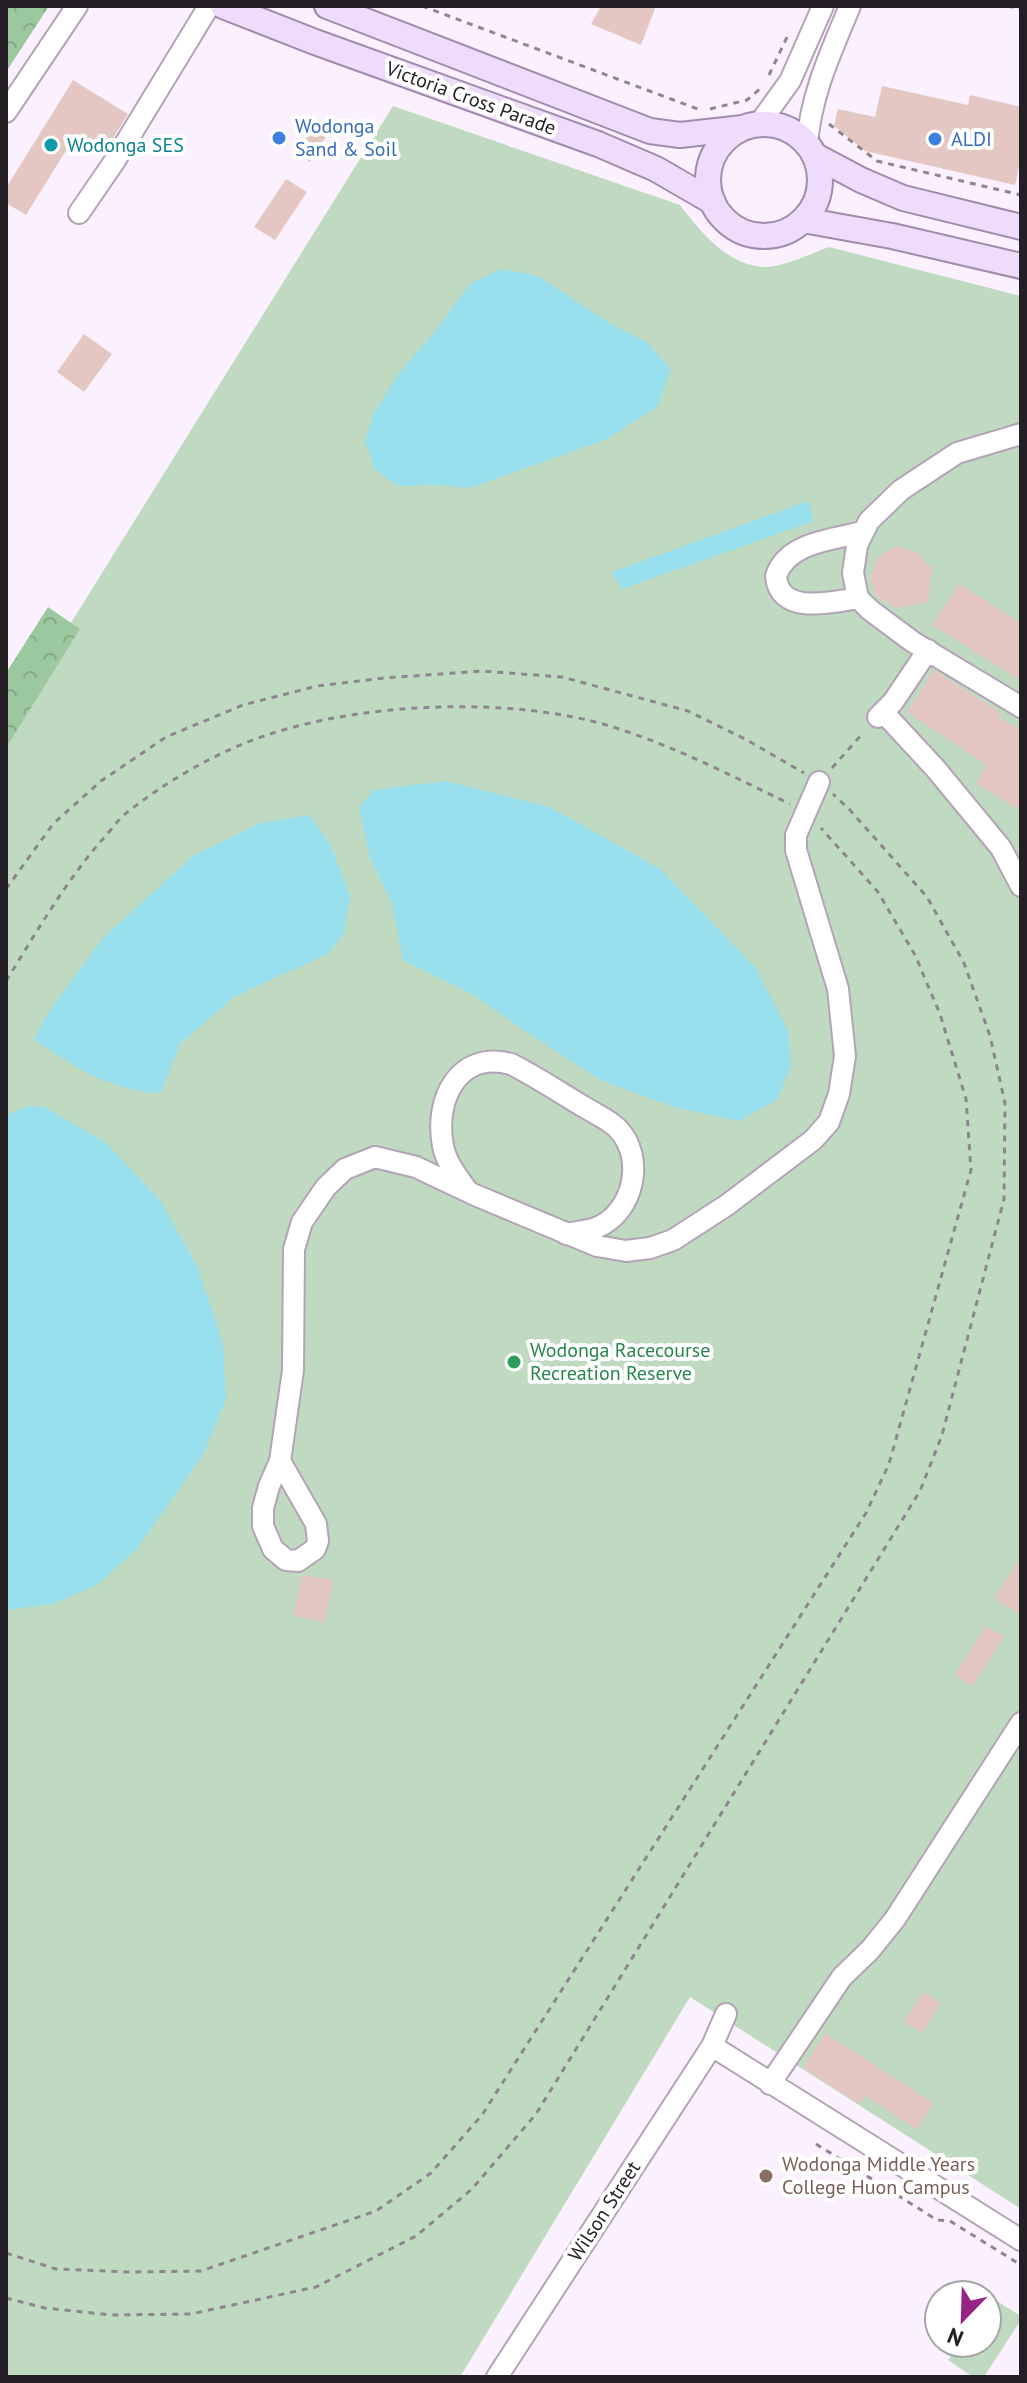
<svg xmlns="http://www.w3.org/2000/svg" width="1027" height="2383" viewBox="0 0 1027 2383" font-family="'PT Sans',sans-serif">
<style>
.green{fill:#c0dac1}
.forest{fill:url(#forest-crowns)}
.water{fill:#98e0ed}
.building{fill:#e4c7c2}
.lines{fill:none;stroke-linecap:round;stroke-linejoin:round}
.minor-casing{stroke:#b3a3b6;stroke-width:24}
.major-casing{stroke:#a08bae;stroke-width:28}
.path{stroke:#8d868f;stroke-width:3;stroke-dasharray:6 6;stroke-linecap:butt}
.minor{stroke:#fff;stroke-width:20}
.major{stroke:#eedcfa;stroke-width:24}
.shop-dot{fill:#3f7fe0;stroke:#fff;stroke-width:3}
.culture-dot{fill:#0f9aa8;stroke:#fff;stroke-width:3}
.leisure-dot{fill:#2e9e5b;stroke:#fff;stroke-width:3}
.education-dot{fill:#8d6e63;stroke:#fff;stroke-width:3}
.labels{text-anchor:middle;stroke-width:8;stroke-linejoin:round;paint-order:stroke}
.street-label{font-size:20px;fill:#241e25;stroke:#fff}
.shop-label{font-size:20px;fill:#366cbe;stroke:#fff;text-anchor:start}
.culture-label{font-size:20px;fill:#0d838f;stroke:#fff;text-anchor:start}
.leisure-label{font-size:20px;fill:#27864d;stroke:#fff;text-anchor:start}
.education-label{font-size:20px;fill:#785e54;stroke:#fff;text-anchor:start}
</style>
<defs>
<pattern id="forest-crowns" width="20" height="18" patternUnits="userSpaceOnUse" patternTransform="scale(2)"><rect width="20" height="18" fill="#9cc89f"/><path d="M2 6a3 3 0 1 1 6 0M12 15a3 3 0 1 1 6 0" fill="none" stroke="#86ab89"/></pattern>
</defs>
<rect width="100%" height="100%" fill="#fbf1fe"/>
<!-- green -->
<path class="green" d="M393 106 680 205C701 232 726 264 763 267 782 268 812 253 829 247L1021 296V2209L690 1997 460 2377H6V727Z
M989 2296 1021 2316V2320L984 2377H973L948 2360 959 2343H987V2300Z"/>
<!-- forest -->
<path class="forest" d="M6 6H49L6 72Z
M48 607 80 629 6 748V673Z"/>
<!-- water -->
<path class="water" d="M501 269 538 276 611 324 646 342 671 369 657 407 607 439 470 488 435 485 398 486 375 470 365 441 373 414 399 373 438 328 470 284Z
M808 501 814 521 622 589 612 572Z
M446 781 550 807 660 869 755 967 788 1031 791 1064 778 1099 739 1121 674 1107 602 1081 525 1031 472 994 403 960 392 903 370 858 359 807 374 790Z
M309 815 330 844 350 896 344 933 329 953 234 997 180 1044 161 1093C115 1093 70 1065 34 1039L47 1014 103 938 194 855 261 823Z
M43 1106 106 1143 160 1200 197 1266 223 1343 226 1399 204 1453 137 1549 97 1585 53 1604 6 1610V1116L24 1107Z"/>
<!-- building -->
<path class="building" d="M601 6H656L641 45 591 24Z
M73 80 128 114 104 153 75 136 26 215 6 203V188Z
M882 86 968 105 970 95 1021 107V158L1015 185 865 151 834 126 838 109 875 117Z
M313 127 327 135 310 162 296 153Z
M286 179 307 192 275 240 254 227Z
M84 334 112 354 84 392 57 372Z
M896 546 918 553 932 569 928 602 896 608 876 596 870 578 878 557Z
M959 584 1021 623V681L932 625Z
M934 670 1001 713 999 717 1021 731V811L976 783 987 765 907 712Z
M1021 1557V1615L994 1598Z
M302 1575 333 1580 325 1622 294 1616Z
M986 1626 1004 1637 972 1686 955 1674Z
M923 1992 941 2003 922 2033 904 2022Z
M825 2033 933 2103 917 2129 865 2096 860 2104 803 2068Z"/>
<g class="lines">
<defs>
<path id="minor" d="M6 112 77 6
M759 124 790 81 823 6
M807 144C811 94 831 52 850 6
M79 213 114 162 209 6
M1021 434 957 453 901 490 869 521 857 545 853 573 858 598 870 610 913 642 1021 707
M858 598C833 602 779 616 776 576 787 542 833 540 862 532
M884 713 935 768 1001 848 1021 886
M878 717 893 702 928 650
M467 1190C457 1176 446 1162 443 1146 434 1100 458 1050 511 1064 537 1077 562 1094 586 1108 597 1115 610 1120 618 1129 645 1157 635 1212 596 1228 587 1231 576 1232 566 1234
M280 1461 316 1524 318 1541 315 1549 298 1561 286 1560 273 1549 263 1526V1508L269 1486 280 1461 293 1370 294 1249 302 1222 326 1187 345 1169 375 1157 416 1167 475 1195 597 1246 626 1251 650 1248 673 1240 727 1205 813 1140 829 1122 839 1094 845 1056 838 989 796 850V835L819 782
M712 2046 1021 2240
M770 2084 842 1977 870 1950 895 1919 1021 1723
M497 2377 712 2046 726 2014"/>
<path id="major" d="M223 6 315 42 598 144 656 169 713 202
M327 6 650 131 680 135 743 128
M708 180a56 56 0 1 1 112 0a56 56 0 1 1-112 0Z
M814 155 861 180 903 198 1021 227
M803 220 892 236 1021 266"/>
</defs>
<!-- minor casing -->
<use href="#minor" class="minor-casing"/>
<!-- major casing -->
<use href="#major" class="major-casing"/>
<!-- path -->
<path class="path" d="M422 6 703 111
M1007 6 1021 9
M769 75 788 35
M710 109 747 100 761 88
M829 124 877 161 1021 195
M832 768 864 732
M6 889 53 824 101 781 166 737 243 705 317 686 384 678 482 671 562 677 688 711 745 739 804 773
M6 981C36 933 64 884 101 841 109 833 116 822 125 814 165 782 218 751 267 735 365 702 514 696 613 727 674 746 732 776 790 804
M816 2144 937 2220 950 2221 1021 2265
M6 2253 56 2269 127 2272 201 2271 376 2211 431 2173 482 2115 866 1513 889 1464 971 1170 966 1099 940 1014 915 955 878 892 821 828
M6 2298 45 2308 112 2315 191 2314 316 2287 416 2236 472 2189 536 2114 920 1491 942 1435 1004 1199 1005 1103 990 1036 964 963 927 897 849 809 833 794"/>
<!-- minor -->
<use href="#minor" class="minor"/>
<!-- major -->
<use href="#major" class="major"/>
</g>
<!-- markers -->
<g class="shop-dot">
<circle cx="279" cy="138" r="8"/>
<circle cx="935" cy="139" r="8"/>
</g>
<circle class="culture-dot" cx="51" cy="145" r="8"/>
<circle class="leisure-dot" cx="514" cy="1362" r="8"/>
<circle class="education-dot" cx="766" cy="2176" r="8"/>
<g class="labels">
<!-- street labels -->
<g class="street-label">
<text transform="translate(471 98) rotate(20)" y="7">Victoria Cross Parade</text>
<text transform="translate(604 2211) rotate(-57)" y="7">Wilson Street</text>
</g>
<!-- shop labels -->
<g class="shop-label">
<text x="295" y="133">Wodonga<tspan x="295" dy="23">Sand &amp; Soil</tspan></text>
<text x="951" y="146">ALDI</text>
</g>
<!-- culture labels -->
<g class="culture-label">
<text x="67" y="152">Wodonga SES</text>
</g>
<!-- leisure labels -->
<g class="leisure-label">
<text x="530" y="1357">Wodonga Racecourse<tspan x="530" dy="23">Recreation Reserve</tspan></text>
</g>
<!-- education labels -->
<g class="education-label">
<text x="782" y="2171">Wodonga Middle Years<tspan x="782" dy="23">College Huon Campus</tspan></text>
</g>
</g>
<!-- border -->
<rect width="1027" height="2383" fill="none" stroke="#241e25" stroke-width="16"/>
<!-- north arrow -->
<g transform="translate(963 2319) rotate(203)"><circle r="38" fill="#ffffff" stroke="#a7a5a8" stroke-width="2"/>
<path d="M0-6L14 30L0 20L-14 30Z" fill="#952484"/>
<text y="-12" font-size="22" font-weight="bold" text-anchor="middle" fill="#241e25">N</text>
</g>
</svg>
